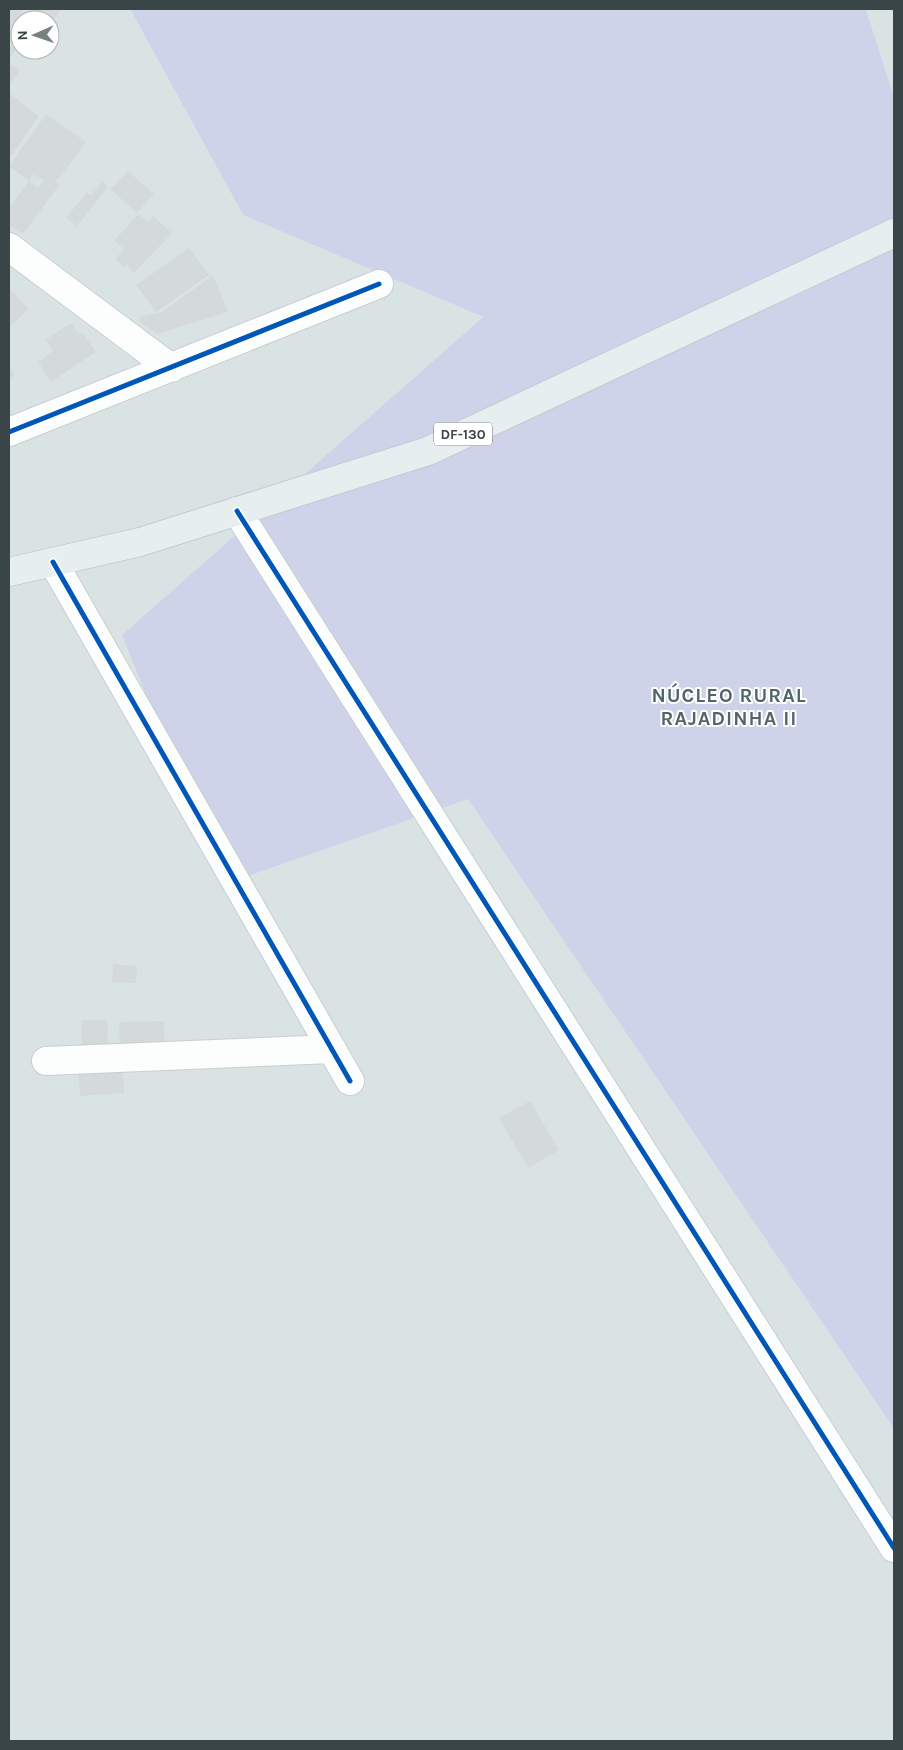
<svg xmlns="http://www.w3.org/2000/svg" width="903" height="1750" viewBox="0 0 903 1750" font-family="Karla,sans-serif">
<style>
.residential{fill:#dae3e4;fill-rule:evenodd}
.green{fill:#cfd3e9}
.building{fill:#d4dadb;fill-rule:evenodd}
.lines{fill:none;stroke-linecap:round;stroke-linejoin:round}
.minor-casing{stroke:#cacecf;stroke-width:30}
.primary-casing{stroke:#bcced1;stroke-width:30}
.minor{stroke:#fcfdfd;stroke-width:28}
.primary{stroke:#e6eef0;stroke-width:28}
.cycleway-casing{stroke:#fff;stroke-width:8}
.cycleway{stroke:#0057b8;stroke-width:5}
.labels{text-anchor:middle;stroke-width:4;stroke-linejoin:round;paint-order:stroke}
.shield{fill:#fff;stroke:#747d7e;stroke-width:1}
.shield-label{font-size:14px;font-weight:bold;fill:#394546}
.district-label{font-size:20px;font-weight:bold;letter-spacing:1px;fill:#516668;stroke:#fff}
</style>
<rect width="100%" height="100%" fill="#ecf1f1"/>
<!-- residential -->
<path class="residential" d="M9 9H130L243 215 483 317 123 635 223 885 468 798 894 1429V1741H9ZM20 20H50V50H20Z
M866 9H894V97Z"/>
<!-- green -->
<path class="green" d="M130 9H866L894 97V1429L468 799 223 885 122 635 483 317 243 215Z"/>
<!-- building -->
<path class="building" d="M9 9H18L35 20H20V44L9 59Z
M32 9H62L51 23Z
M9 63 20 71 11 83 9 81Z
M9 93 39 116 9 159Z
M46 114 86 142 56 182 60 184 23 234 9 225V208L29 181 9 166ZM34 174 44 181 38 188 29 181Z
M128 171 154 194 137 213 110 189Z
M102 182 108 187 77 226 66 218 87 192 91 195Z
M138 214 148 222 153 216 172 233 134 273 126 264 124 267 115 259 124 249 114 241Z
M189 248 209 275 156 312 136 285Z
M213 275 228 312 157 334 139 322V317L162 312Z
M9 288 29 309 9 327Z
M71 323 79 334 82 332 96 352 51 382 38 362 53 351 45 340Z
M9 367 15 374 9 380Z
M113 964 137 966 136 983 112 982Z
M88 1020H107L108 1046H82L81 1021Z
M164 1021 165 1045 120 1046 119 1022Z
M122 1065 124 1093 80 1096 78 1068Z
M530 1101 559 1150 528 1168 499 1118Z"/>
<g class="lines">
<defs>
<path id="minor" d="M9 247 171 368
M9 432 379 284
M237 511 894 1548
M53 562 350 1081
M46 1061 332 1049"/>
<path id="primary" d="M9 572 140 542 428 451 894 233"/>
</defs>
<!-- minor casing -->
<use href="#minor" class="minor-casing"/>
<!-- primary casing -->
<use href="#primary" class="primary-casing"/>
<!-- minor -->
<use href="#minor" class="minor"/>
<!-- primary -->
<use href="#primary" class="primary"/>
<defs>
<path id="cycleway" d="M9 432 379 284
M237 511 894 1548
M53 562 350 1081"/>
</defs>
<!-- cycleway casing -->
<use href="#cycleway" class="cycleway-casing"/>
<!-- cycleway -->
<use href="#cycleway" class="cycleway"/>
</g>
<g class="labels">
<!-- shield labels -->
<rect class="shield" x="434" y="422.5" width="58" height="23" rx="4"/>
<g class="shield-label">
<text x="463" y="439">DF-130</text>
</g>
<!-- district labels -->
<g class="district-label">
<text x="729" y="702">NÚCLEO RURAL<tspan x="729" dy="23">RAJADINHA II</tspan></text>
</g>
</g>
<!-- border -->
<rect width="903" height="1750" fill="none" stroke="#394546" stroke-width="20"/>
<!-- north arrow -->
<g transform="translate(35 35) rotate(268)"><circle r="24" fill="#ffffff" stroke="#b0b5b5"/>
<path d="M0-4L9 19L0 12L-9 19Z" fill="#788182"/>
<text y="-8" font-size="14" font-weight="bold" text-anchor="middle" fill="#394546">N</text>
</g>
</svg>
